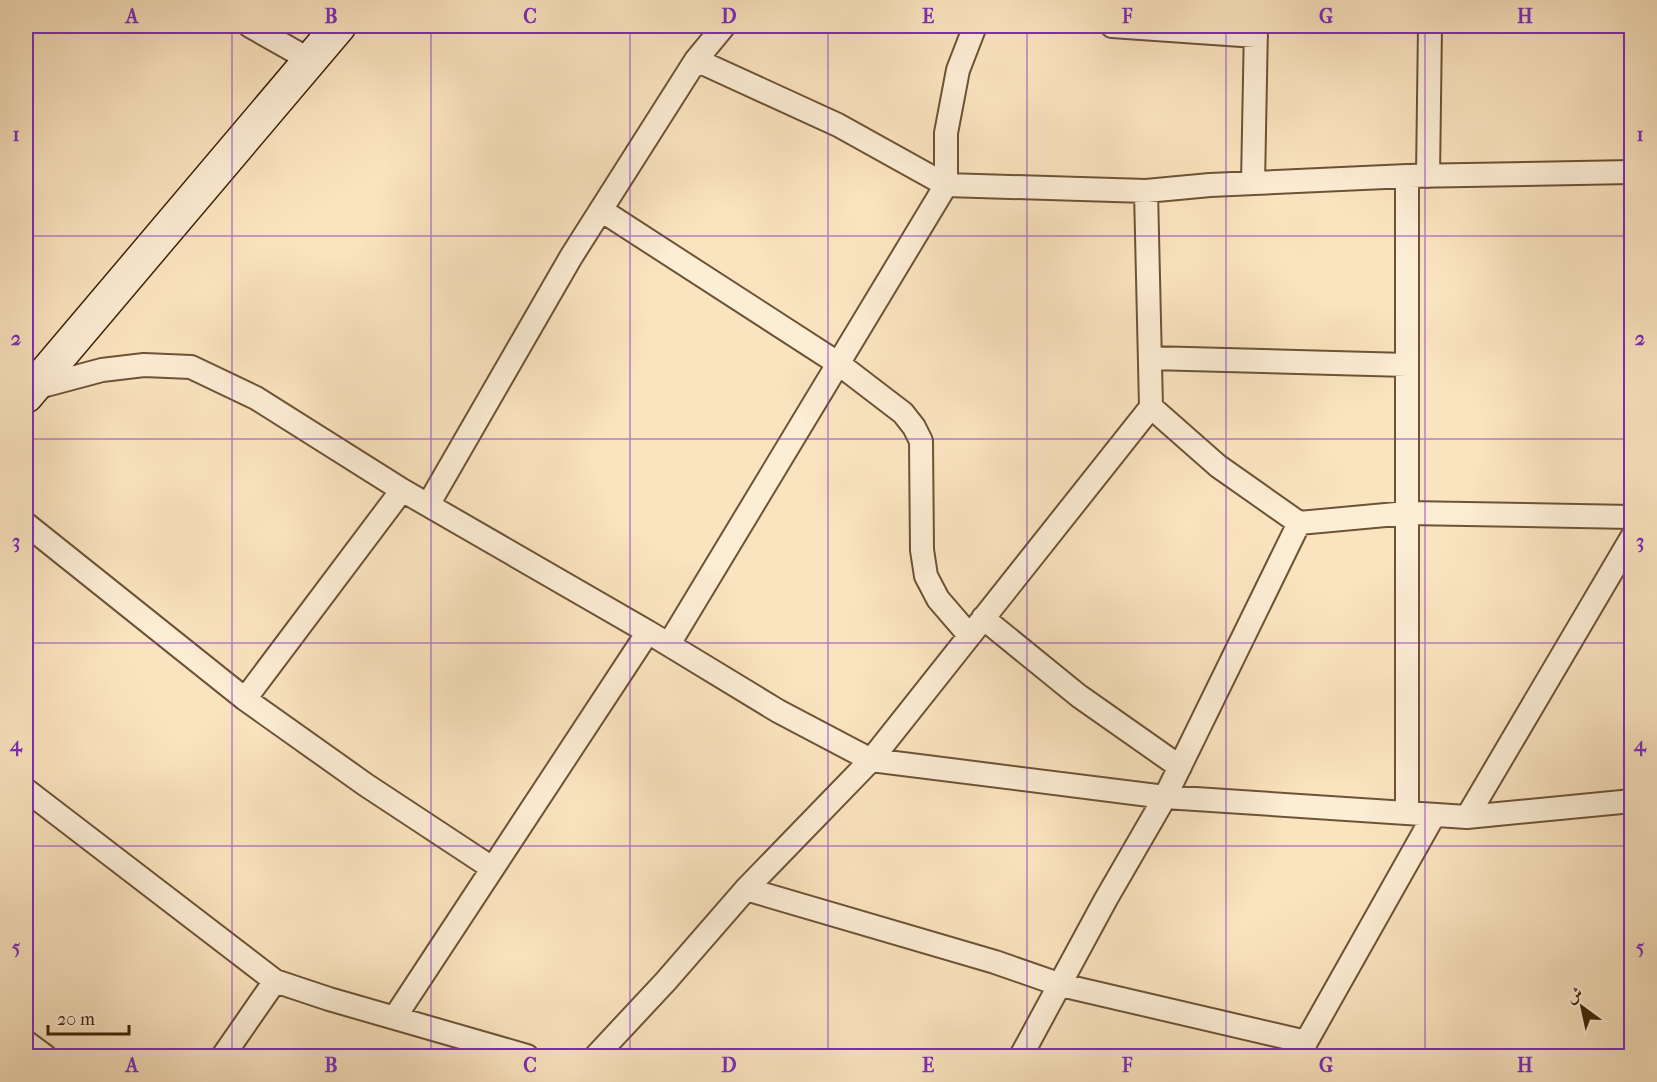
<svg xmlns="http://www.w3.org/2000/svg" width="1657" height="1082" viewBox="0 0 1657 1082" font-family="'IM FELL French Canon',Amiri,serif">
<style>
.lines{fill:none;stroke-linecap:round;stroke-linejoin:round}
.street-casing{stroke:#6d5335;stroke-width:26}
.secondary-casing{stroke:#3e2307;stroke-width:36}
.street{stroke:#fcedd5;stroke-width:22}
.secondary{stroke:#fcedd5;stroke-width:33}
.grid{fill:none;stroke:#7b2cbf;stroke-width:1.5;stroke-opacity:0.55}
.neatline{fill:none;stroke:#7b2cbf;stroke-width:2}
.grid-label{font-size:20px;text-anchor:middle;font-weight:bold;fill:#7b2cbf}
</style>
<rect width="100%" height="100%" fill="#fae4bf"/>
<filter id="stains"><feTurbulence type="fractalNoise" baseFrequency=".00333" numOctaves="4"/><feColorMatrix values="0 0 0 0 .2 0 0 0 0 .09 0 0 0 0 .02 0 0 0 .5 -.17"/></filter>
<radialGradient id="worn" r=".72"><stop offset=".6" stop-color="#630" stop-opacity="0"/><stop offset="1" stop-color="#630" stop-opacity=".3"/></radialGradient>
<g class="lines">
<defs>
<path id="street" d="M250 26 310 60
M1112 26 1256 36
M696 60 838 125 946 185 1146 191 1210 185 1407 176 1632 172
M1407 176V813
M1428 176 1430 26
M1253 183 1256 26
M601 210 839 364 903 413 914 427 921 441 922 550 926 576 938 599 969 635
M1151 358 1407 365
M31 389 102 370 144 365 191 367 256 398 402 490 648 632 778 711 871 760 1165 797 1467 817 1632 801
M428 505 571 257 696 60 724 26
M1299 523 1407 513 1632 517
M26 524 245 699 366 785 492 868
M983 618 1079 696 1180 767
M669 644 946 185V133L958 70 975 26
M245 699 402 490
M26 790 275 981 329 999 527 1056
M1467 817 1632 537
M746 889 995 962 1061 985 1306 1042
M395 1017 648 632
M26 1042 45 1056
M1301 1055 1306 1042 1434 815
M223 1056 275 981
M596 1056 666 981 746 889 871 760 1151 407
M1021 1056 1106 899 1165 797 1299 523 1218 466 1151 407 1146 191"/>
<path id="secondary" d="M26 396 339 26"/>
</defs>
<!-- street casing -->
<use href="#street" class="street-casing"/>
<!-- secondary casing -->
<use href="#secondary" class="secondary-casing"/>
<!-- street -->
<use href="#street" class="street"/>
<!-- secondary -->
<use href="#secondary" class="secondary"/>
</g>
<!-- grid -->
<path class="grid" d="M232 26V1056M431 26V1056M630 26V1056M828 26V1056M1027 26V1056M1226 26V1056M1425 26V1056M26 236H1632M26 439H1632M26 643H1632M26 846H1632"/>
<!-- margin -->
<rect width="1657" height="1082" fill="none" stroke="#fae4bf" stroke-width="66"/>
<!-- north arrow -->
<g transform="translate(1582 1007) rotate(327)" stroke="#fcedd5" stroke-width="4.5" paint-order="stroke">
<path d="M0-4.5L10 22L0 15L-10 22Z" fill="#3e2307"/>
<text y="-9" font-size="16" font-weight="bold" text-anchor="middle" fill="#3e2307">ش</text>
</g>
<!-- scale -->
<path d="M48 1025v9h81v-9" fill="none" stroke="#3e2307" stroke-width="3"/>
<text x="57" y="1025" font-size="18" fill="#3e2307" stroke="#fcedd5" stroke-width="4.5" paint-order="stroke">20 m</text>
<rect x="33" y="33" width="1591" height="1016" class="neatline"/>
<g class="grid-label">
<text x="132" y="23">A</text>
<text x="331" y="23">B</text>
<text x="530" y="23">C</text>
<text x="729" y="23">D</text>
<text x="928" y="23">E</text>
<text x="1127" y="23">F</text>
<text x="1326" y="23">G</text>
<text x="1525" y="23">H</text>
<text x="16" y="141">1</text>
<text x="1640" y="141">1</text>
<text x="16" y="345">2</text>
<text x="1640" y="345">2</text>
<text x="16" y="548">3</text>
<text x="1640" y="548">3</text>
<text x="16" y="751">4</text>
<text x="1640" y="751">4</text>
<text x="16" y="954">5</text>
<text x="1640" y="954">5</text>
<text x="132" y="1072">A</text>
<text x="331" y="1072">B</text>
<text x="530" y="1072">C</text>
<text x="729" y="1072">D</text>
<text x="928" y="1072">E</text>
<text x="1127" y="1072">F</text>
<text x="1326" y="1072">G</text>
<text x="1525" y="1072">H</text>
</g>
<rect width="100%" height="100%" filter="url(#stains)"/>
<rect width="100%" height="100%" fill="url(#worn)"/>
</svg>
